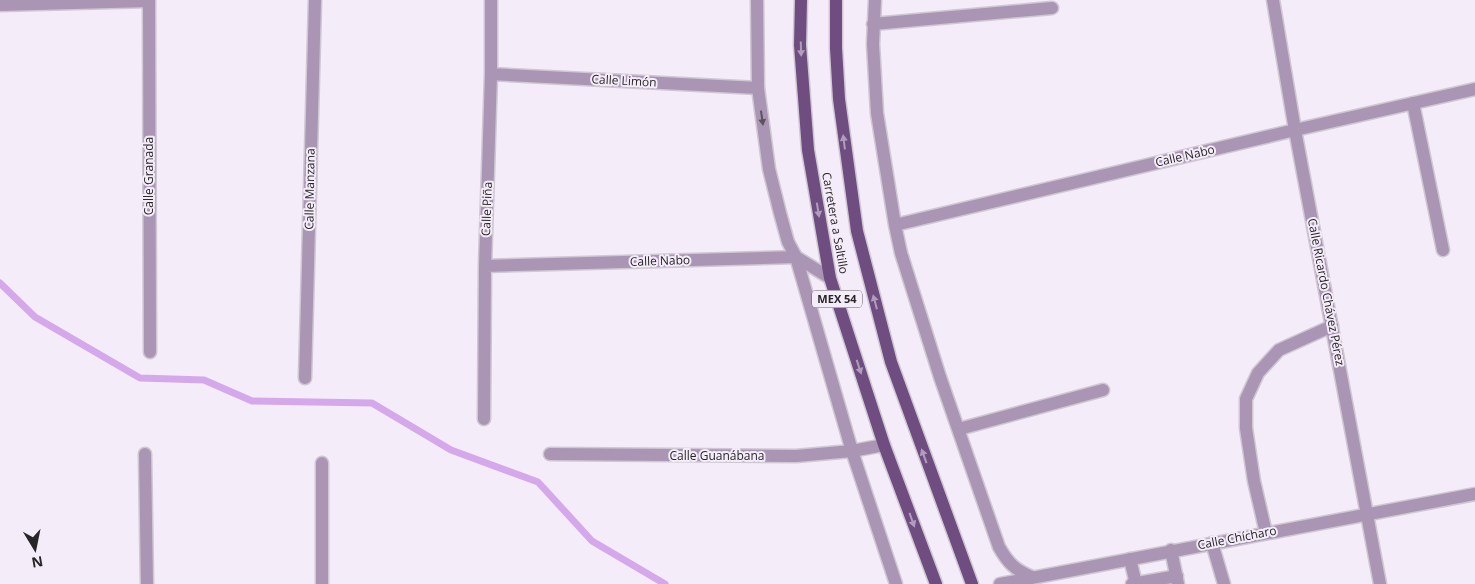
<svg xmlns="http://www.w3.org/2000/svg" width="1475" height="584" viewBox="0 0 1475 584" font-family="'Open Sans',sans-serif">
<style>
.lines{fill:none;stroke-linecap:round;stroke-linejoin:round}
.stream{stroke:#d5a8ec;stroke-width:7}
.service-casing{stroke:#cfc8d3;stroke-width:15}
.minor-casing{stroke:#cfc8d3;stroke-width:15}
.tertiary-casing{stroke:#cfc8d3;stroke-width:15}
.primary-casing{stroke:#cfc8d3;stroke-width:15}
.service{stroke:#aa96b4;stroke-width:12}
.minor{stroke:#aa96b4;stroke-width:12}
.tertiary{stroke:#aa96b4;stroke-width:12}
.primary{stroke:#704d81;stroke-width:12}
.oneway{fill:#b29cbc}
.oneway2{fill:#5c5261}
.labels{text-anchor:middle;stroke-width:4;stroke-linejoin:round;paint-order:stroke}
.shield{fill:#f4ecf8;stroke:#656167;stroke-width:1}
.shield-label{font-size:11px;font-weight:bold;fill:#282529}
.street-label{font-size:12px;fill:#282529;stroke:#f4ecf8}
</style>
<rect width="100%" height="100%" fill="#f4ecf8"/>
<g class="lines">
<!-- stream -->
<path class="stream" d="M0 283 35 317 140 378 204 380 252 401 372 403 451 450 538 482 592 541 665 584"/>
<defs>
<path id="service" d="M959 429 1103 390
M852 451 896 584
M1266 533 1254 481 1246 428V399L1258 373 1279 350 1332 326
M1212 543 1224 584
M1171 550 1178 584
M1130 559 1136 584
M1132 584 1177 576"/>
<path id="minor" d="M149 0 150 352
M875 0 873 44 877 113 895 225 901 253 940 377 999 547C1008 563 1015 570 1032 577
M1273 0 1295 130 1380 584
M0 5 149 1
M873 24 1052 8
M491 74 758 88
M1413 103 1443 250
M895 225 1295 130 1475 89
M485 266 796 257 852 451
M305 378 315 0
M484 419 485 266 491 74V0
M145 454 147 584
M550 454 796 456 852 451 884 445
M322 463V584"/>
<path id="tertiary" d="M757 0 758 88 769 169 780 213 788 242 796 257 830 278
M1000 584 1475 494"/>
<path id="primary" d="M801 0 800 45 808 150 830 278 884 445 936 584
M836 0V48L839 99 857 231 891 362 972 584"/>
</defs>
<!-- service casing -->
<use href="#service" class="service-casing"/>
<!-- minor casing -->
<use href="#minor" class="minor-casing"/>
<!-- tertiary casing -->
<use href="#tertiary" class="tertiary-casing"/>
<!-- primary casing -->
<use href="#primary" class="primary-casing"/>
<!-- service -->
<use href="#service" class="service"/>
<!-- minor -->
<use href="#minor" class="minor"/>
<!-- tertiary -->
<use href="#tertiary" class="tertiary"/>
<!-- primary -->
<use href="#primary" class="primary"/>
</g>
<!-- one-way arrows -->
<defs><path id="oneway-solid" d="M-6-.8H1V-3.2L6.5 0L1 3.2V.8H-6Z" transform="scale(1.25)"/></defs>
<g class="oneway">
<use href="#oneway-solid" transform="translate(801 49) rotate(88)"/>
<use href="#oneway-solid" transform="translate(844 142) rotate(-97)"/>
<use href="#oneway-solid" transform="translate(818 210) rotate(81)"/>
<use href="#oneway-solid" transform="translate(875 302) rotate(-105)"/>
<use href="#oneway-solid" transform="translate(859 367) rotate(72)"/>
<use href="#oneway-solid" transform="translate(924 456) rotate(-110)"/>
<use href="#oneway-solid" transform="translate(912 520) rotate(70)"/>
</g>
<use class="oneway2" href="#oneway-solid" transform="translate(762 118) rotate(82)"/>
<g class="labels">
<!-- shield labels -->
<rect class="shield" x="812" y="290.5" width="50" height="17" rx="4"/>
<g class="shield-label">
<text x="837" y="303">MEX 54</text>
</g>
<!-- street labels -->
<g class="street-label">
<text transform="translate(624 81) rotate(3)" y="4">Calle Limón</text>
<text transform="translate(1185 156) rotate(-13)" y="4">Calle Nabo</text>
<text transform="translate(149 176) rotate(-90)" y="4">Calle Granada</text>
<text transform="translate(310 189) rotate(-89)" y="4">Calle Manzana</text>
<text transform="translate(487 209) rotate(-88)" y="4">Calle Piña</text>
<text transform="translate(835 223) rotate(80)" y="4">Carretera a Saltillo</text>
<text transform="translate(660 261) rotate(-2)" y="4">Calle Nabo</text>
<text transform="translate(1326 292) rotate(79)" y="4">Calle Ricardo Chávez Pérez</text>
<text x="717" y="460">Calle Guanábana</text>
<text transform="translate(1237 538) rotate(-11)" y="4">Calle Chícharo</text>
</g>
</g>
<!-- north arrow -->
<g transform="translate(35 549) rotate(170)" stroke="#f4ecf8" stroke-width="4" paint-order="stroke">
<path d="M0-4L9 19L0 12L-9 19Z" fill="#282529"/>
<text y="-8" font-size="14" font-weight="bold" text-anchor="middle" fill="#282529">N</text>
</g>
</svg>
